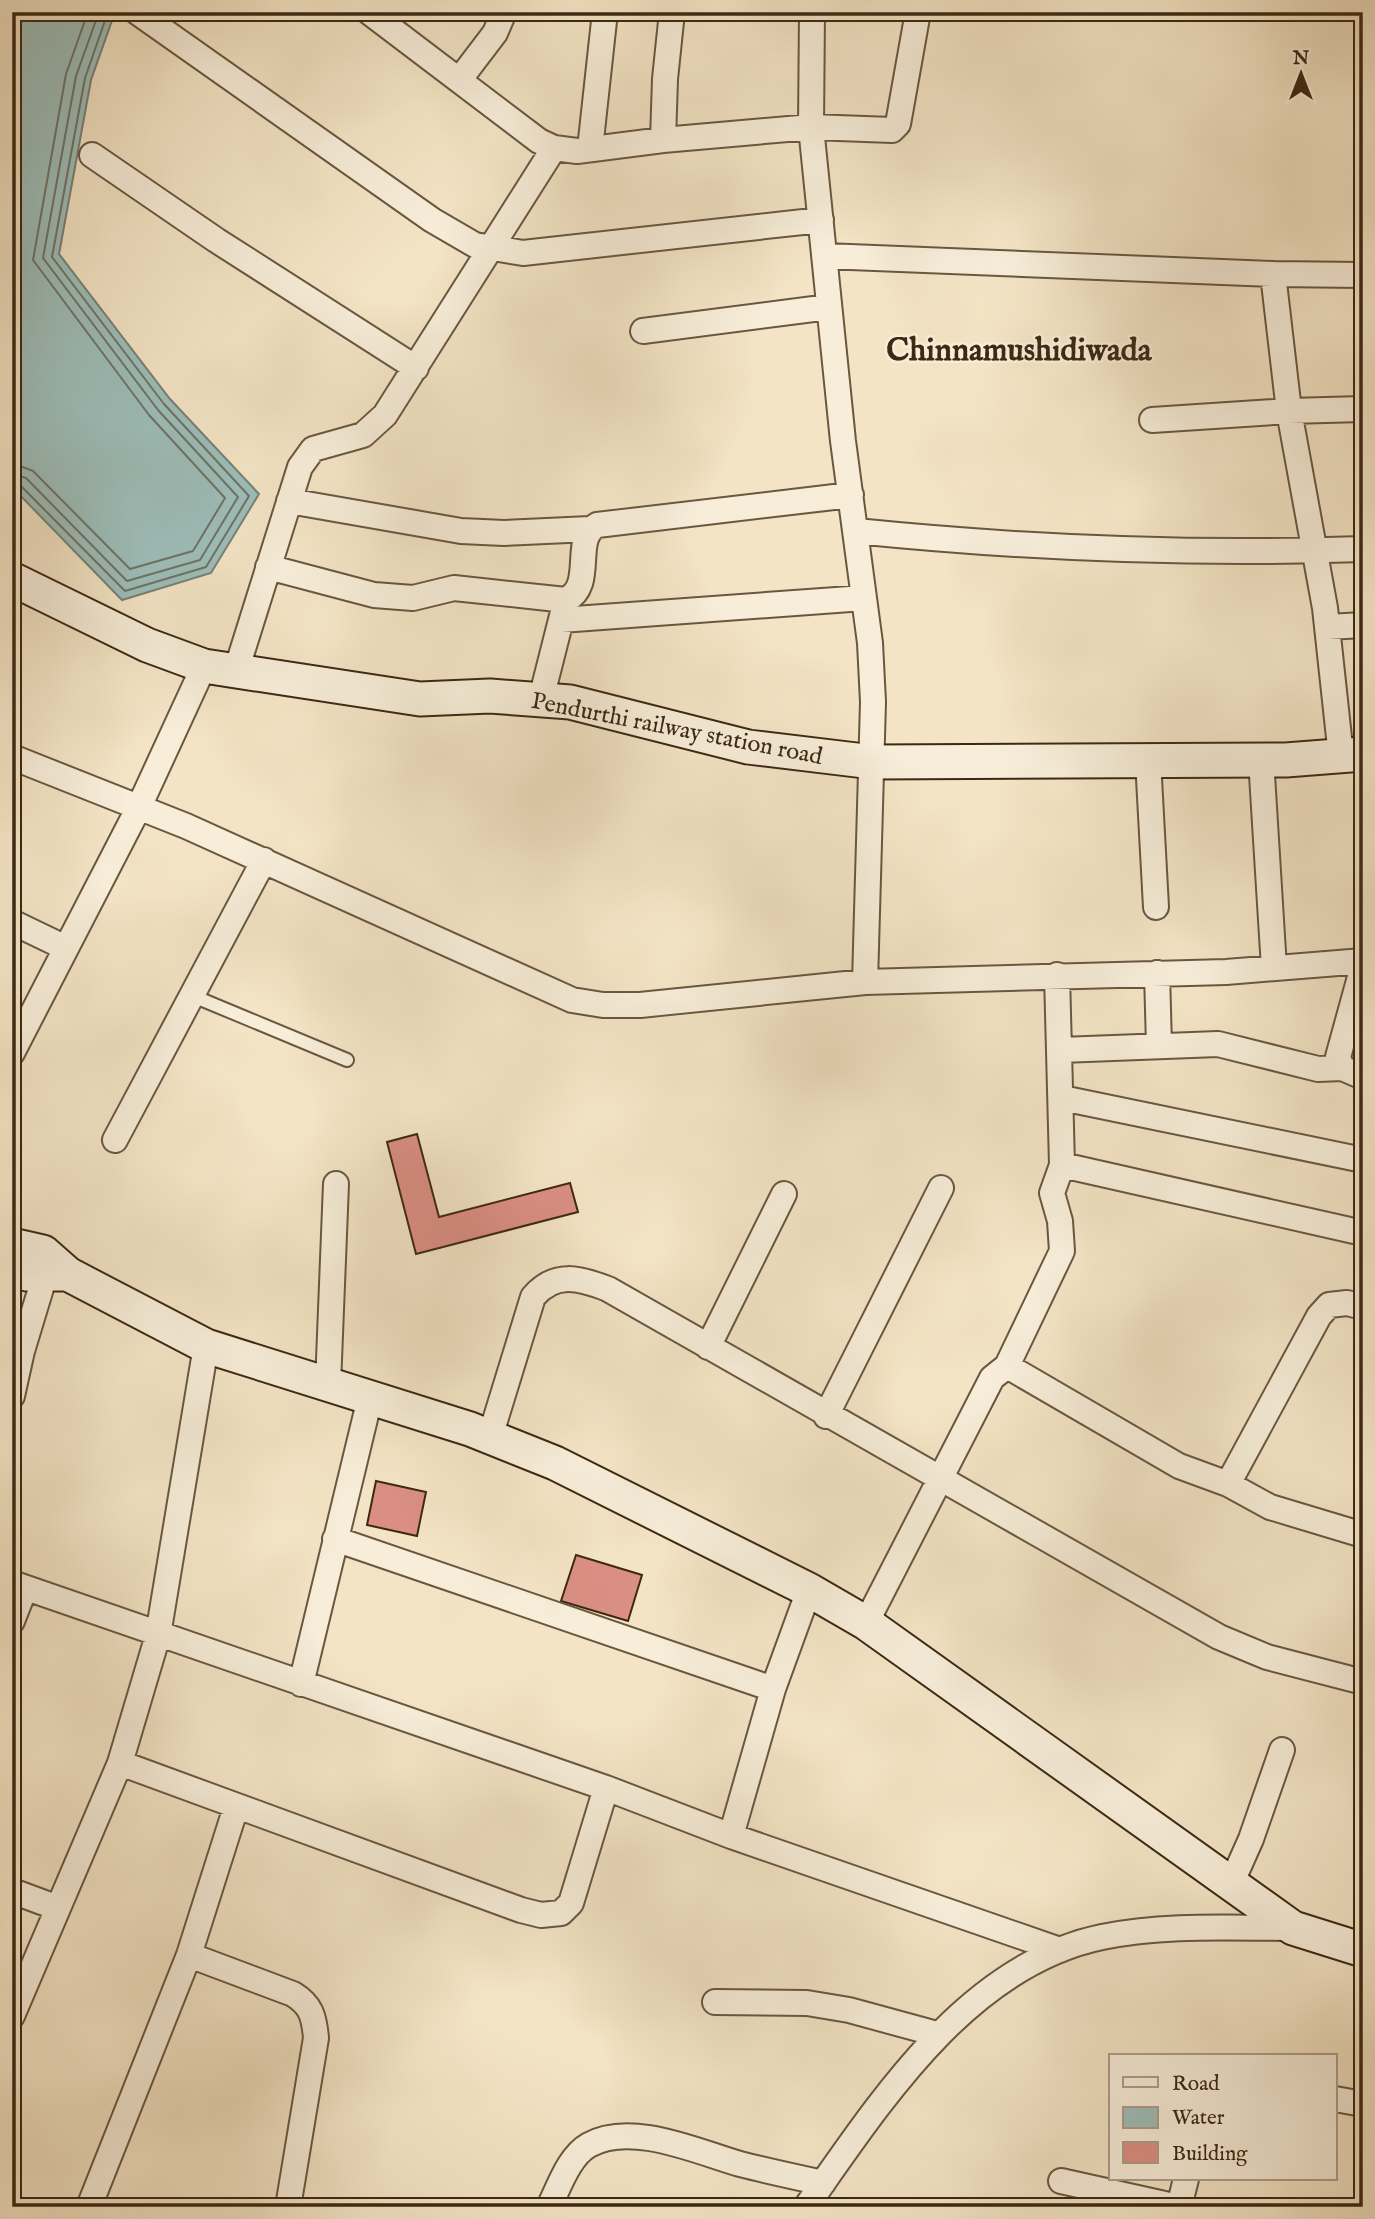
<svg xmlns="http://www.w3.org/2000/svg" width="1375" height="2219" viewBox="0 0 1375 2219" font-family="'IM FELL English',serif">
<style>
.water{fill:#9dbeba;stroke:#778277;stroke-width:2}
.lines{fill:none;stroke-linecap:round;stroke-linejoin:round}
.shore{stroke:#6d7366;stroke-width:2}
.building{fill:#db8f84;stroke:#3d2813;stroke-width:2}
.lane-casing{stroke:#6a5740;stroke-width:16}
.street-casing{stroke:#6a5740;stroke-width:28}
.secondary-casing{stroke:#3d2813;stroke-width:37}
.lane{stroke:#f7edd9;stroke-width:12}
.street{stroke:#f7edd9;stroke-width:24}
.secondary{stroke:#f7edd9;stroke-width:33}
.labels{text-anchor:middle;stroke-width:5;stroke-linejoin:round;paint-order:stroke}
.street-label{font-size:24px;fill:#3d2813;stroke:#f7edd9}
.district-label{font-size:32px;font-weight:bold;fill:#3d2813;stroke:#f7edd9}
</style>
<rect width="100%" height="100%" fill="#f3e4c5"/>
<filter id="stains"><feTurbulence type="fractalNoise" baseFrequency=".00286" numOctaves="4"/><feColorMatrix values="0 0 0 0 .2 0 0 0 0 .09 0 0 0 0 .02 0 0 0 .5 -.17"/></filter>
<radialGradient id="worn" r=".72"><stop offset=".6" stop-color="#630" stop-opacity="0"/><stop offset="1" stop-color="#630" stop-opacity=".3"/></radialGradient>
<!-- water -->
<path class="water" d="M18 12H115L91 80 59 254 170 399 259 494 211 573 122 600 12 487V28Z"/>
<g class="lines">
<!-- shore -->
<path class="shore" d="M12 463 33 471 130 569 193 551 225 498 149 415 33 260 66 74 88 12
M12 474 26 478 127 581 200 560 238 497 158 410 43 258 76 76 99 12
M12 483 20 485 125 591 206 567 249 496 164 404 52 257 85 78 108 12"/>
</g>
<!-- building -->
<path class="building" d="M417 1134 439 1217 570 1183 578 1212 416 1254 387 1142Z
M376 1481 426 1492 417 1536 367 1525Z
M576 1555 642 1575 628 1621 561 1601Z"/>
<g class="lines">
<defs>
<path id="lane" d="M193 996 347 1060"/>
<path id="street" d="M137 12 432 220 475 245 523 253 821 220
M369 12 539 141 554 148 577 151 663 140 811 127 892 130 898 124 918 12
M812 12 811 127 843 441 870 643 873 702 865 982
M460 79 495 33 504 12
M663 140 665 79 672 12
M590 149 605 12
M92 155 216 240 416 368
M825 256 1273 274
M643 331 829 307
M1152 420 1289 411 1363 409
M289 501 461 531 504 533 590 529
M856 531C1024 548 1193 555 1363 549
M268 567 374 595 413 598 454 588 566 600C596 585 571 539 597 525L851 495
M561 620 864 598
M1328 627 1363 625
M236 671 300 467 313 449 363 435 385 415 554 148
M541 699 565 604
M1341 756 1325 608 1289 411 1273 274 1363 275
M12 757 186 826 572 1000 603 1005H640L865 982 1226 972 1363 961
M1261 759 1274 968
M1148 760 1156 907
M12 922 66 948
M1363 966 1338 1057 1342 1068 1363 1077
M1157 973 1159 1046
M1061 1050 1218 1044 1318 1069 1342 1068
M12 1053 139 807 204 666
M1062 1098 1363 1160
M115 1140 264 860
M1062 1165 1363 1233
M206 1346 158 1635 120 1763 521 1910 541 1915 561 1913 571 1903 606 1788
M708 1347 784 1194
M1007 1366 1179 1466 1228 1484 1270 1507 1363 1535
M328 1385 336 1184
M12 1396 22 1351 45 1275
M826 1416 941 1188
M490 1437 533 1297C555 1271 579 1278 608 1289L1219 1637 1267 1657 1363 1682
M1228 1484 1319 1316 1329 1305 1347 1303 1363 1307
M335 1539 773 1689
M12 1583 606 1788 731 1836 773 1689 809 1590
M12 1621 25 1588
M866 1623 992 1378 1007 1366 1062 1251 1060 1221 1052 1193 1062 1165 1057 975
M301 1684 370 1398
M731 1836 1060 1950
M1231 1884 1251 1839 1282 1750
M12 1891 58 1908
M189 1955 293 1994C311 2005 314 2016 316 2038L288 2207
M715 2002 807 2003 849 2010 937 2034
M12 2016 120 1763
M1335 2099 1363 2104
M1061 2181 1178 2207
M89 2207 189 1955 236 1807
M549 2207C559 2187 569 2156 589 2145 631 2121 698 2152 740 2164 767 2171 795 2177 823 2183
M806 2207C880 2102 967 1965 1102 1937 1164 1924 1231 1928 1293 1928
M1179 2207 1186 2179"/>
<path id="secondary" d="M12 579 147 645 204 666 420 699 490 696 570 702 748 747 873 762 1286 760 1363 754
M12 1245 43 1252 68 1274 206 1346 470 1429 555 1463 809 1590 866 1623 1293 1928 1363 1950
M12 1269 27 1274H68"/>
</defs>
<!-- lane casing -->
<use href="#lane" class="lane-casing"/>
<!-- street casing -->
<use href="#street" class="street-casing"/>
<!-- secondary casing -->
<use href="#secondary" class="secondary-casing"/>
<!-- lane -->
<use href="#lane" class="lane"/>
<!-- street -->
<use href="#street" class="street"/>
<!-- secondary -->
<use href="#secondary" class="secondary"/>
</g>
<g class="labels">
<!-- street labels -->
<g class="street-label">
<text transform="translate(677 728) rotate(11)" y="8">Pendurthi railway station road</text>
</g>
<!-- district labels -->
<g class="district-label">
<text x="1019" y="360">Chinnamushidiwada</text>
</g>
</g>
<!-- margin -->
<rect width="1375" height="2219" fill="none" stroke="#f3e4c5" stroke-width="42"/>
<rect x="14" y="14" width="1347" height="2191" fill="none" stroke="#3d2813" stroke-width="3.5"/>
<rect x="21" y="21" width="1333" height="2177" fill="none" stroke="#3d2813" stroke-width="2"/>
<!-- legend -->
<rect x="1109" y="2054" width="228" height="126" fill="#f7edd9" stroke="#ad9e8a" stroke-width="2"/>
<rect x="1123" y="2077" width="35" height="10" fill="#f7edd9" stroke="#ad9e8a" stroke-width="2"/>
<text x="1172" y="2090" font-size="21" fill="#3d2813">Road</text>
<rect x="1123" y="2107" width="35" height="21" fill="#9dbeba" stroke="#ad9e8a" stroke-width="2"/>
<text x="1172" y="2124" font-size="21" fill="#3d2813">Water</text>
<rect x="1123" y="2142" width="35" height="21" fill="#db8f84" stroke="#ad9e8a" stroke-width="2"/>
<text x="1172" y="2160" font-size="21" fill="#3d2813">Building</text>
<!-- north arrow -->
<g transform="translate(1301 74)" stroke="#f7edd9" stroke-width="5" paint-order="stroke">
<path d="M0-5L12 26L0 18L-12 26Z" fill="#3d2813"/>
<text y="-10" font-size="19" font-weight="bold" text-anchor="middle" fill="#3d2813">N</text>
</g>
<rect width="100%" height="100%" filter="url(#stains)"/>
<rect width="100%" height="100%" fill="url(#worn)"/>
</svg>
